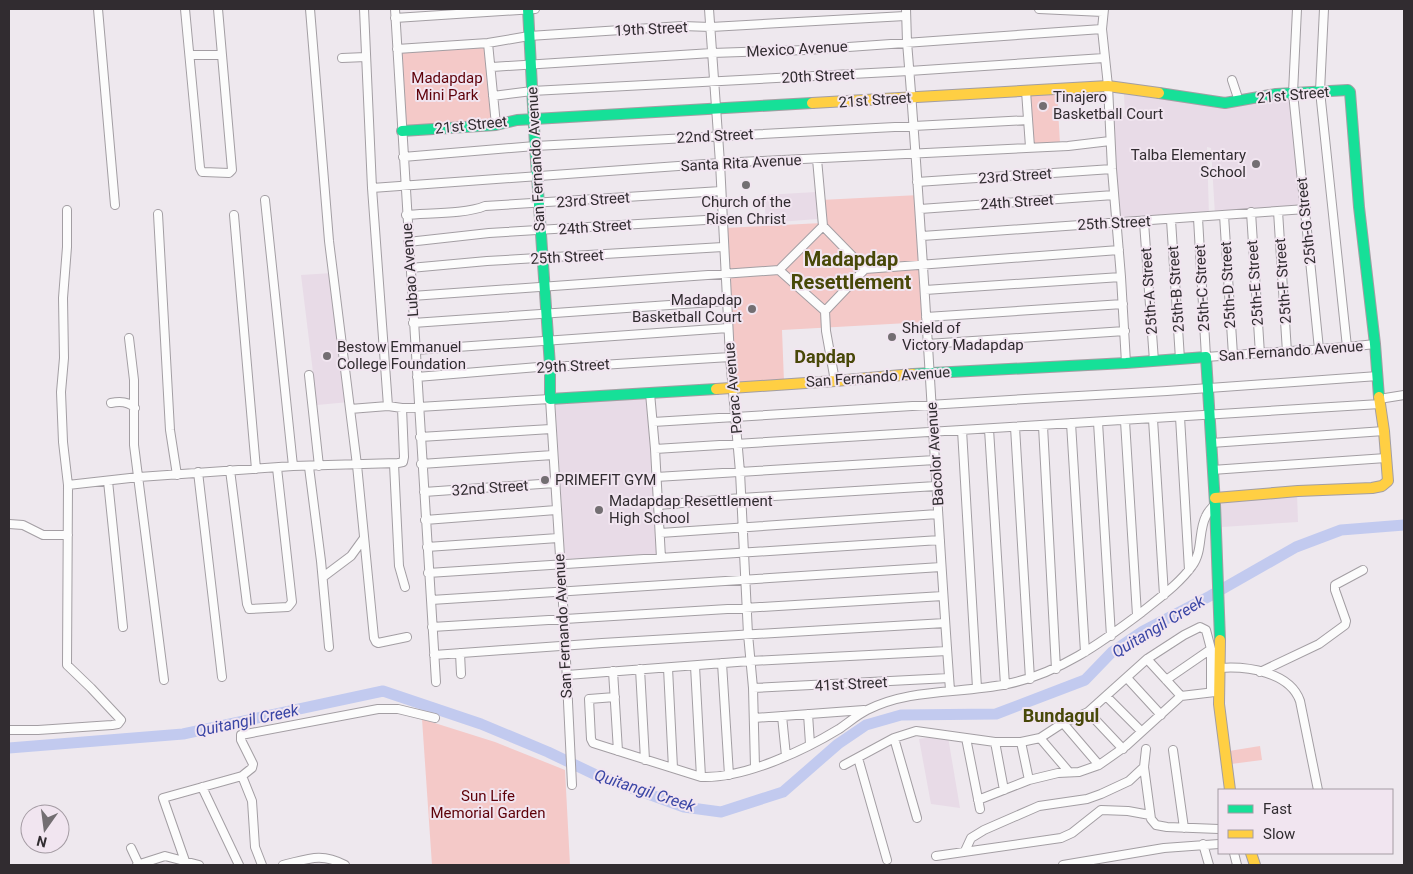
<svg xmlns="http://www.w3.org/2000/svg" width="1413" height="874" viewBox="0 0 1413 874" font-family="Roboto,sans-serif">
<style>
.built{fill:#e8dbe7}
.green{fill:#f4c9c8}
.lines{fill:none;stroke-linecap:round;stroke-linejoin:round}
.river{stroke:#c2caef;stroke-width:11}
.street-casing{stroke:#a39ea3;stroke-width:10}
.fast-casing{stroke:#a39ea3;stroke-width:12}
.slow-casing{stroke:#a39ea3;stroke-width:12}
.street{stroke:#fcfcfc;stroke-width:8}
.fast{stroke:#16e098;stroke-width:10}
.slow{stroke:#ffcf43;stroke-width:10}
.poi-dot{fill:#736e72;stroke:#f1e5f0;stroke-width:2}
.labels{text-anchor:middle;stroke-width:4;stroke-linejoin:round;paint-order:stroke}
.street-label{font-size:15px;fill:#312c30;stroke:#f1e5f0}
.park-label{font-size:15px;fill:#5e0009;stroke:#f1e5f0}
.poi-label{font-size:15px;fill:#312c30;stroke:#f1e5f0;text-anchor:start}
.water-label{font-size:16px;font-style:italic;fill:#3945a5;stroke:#f1e5f0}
.quarter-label{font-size:18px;font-weight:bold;fill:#484808;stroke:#f1e5f0}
.district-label{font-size:20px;font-weight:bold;fill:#484808;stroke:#f1e5f0}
</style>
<rect width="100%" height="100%" fill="#eee8ee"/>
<!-- built -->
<path class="built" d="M1124 94 1222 107 1290 95 1302 208 1215 215 1211 148 1207 147 1209 216 1119 222 1111 116H1125Z
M816 192 817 219 766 223 764 195Z
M332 273 349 402 317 405 301 275Z
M649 395 658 554 565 559 555 400Z
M1297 493 1298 522 1222 527 1219 500Z
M937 736 948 737 960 808 931 804 919 739Z"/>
<!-- green -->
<path class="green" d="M488 43 496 125 402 131 397 49Z
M1057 91 1060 144 1032 146 1028 93Z
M919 195 926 322 782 330 784 382 733 385 724 228 822 223 821 200Z
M422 719 495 742 565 770 570 865H432Z
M1260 746 1262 760 1231 764 1229 751Z"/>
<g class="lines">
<!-- river -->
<path class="river" d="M9 748 183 734 383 691 481 724 548 752 596 775 684 807 721 812 783 792 838 744 866 725 901 715 996 714 1085 680 1112 652 1143 631 1210 596 1296 547 1341 530 1404 525"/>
<defs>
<path id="street" d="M98 9 115 205
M185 9 200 168 202 172H204L229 173 232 170 218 9
M310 9 329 241 357 465 374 638 376 642 378 643 407 637
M364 9 372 188 388 406
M395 9 436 682
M709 9 720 163 730 357 740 472 748 634 753 688 755 767
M906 9 907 42C925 258 934 474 950 690
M1039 9 1103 12
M1104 9 1102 29 1108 86 1112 169 1121 277 1126 363
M1297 9 1293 93 1319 349
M1324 9 1320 91 1347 347
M395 18 535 9
M488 43 496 125
M397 49 488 43 529 36 682 26 711 27 905 16
M190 55H222
M342 58 366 57
M492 67 712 53 806 50 1102 29
M1232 80 1239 101
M1026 91 1030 147
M493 96 532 91 909 71 1104 58
M403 157 535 146 1028 120
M817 159 823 226
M917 182 1112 169
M372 188 720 163 1068 146 1110 141
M265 200 293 466
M920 209 1114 195
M1278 211 1287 352
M1251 212 1260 354
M158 214 170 430 177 475
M234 215 256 469
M406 215C428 213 466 214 485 206L721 191
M1224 215 1233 355
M1198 218 1206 357 1347 347 1375 344
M1171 220 1180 359
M1144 222 1154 361
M922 236 1306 209
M408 242 489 233 722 219
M410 268 487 261 723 247
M779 270 825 311 865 269 1119 250
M925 290 1121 277
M412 296 779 270 823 226 865 269
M825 311 826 331 835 381
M926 317 1123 304
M413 323 727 301
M129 338 134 380V445L164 680
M927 344 1125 331
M415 350 728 328
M309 375 319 466
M417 377 550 366H585L730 357
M650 393 655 449 661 558
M1379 399 1404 395
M111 403C120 401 128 401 135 408
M350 409 388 406 402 408 550 399 564 619 572 785
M1180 417 1189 570
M1153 419 1164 595
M1125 421 1137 615
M653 422 1025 399 1167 391 1378 376
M1098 422 1111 636
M1071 423 1085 652
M1043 426 1056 669
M1015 427 1030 679
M989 429 1005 685
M962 430 977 688
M420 437 551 429
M1211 443 1384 431
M655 449 1380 404
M394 464 399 566 405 587
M421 464 553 455
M309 467 321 561 329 647
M230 470 247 604 249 609 288 607 292 602 277 468
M1212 470 1386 458
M198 472 222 677
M656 477 935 460
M108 481 123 627
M68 485 139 477 293 466 398 463 403 462 404 457 402 408
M424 492 555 483
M658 505 741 498 936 486
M425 520 556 510
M9 524 23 525 43 535H68
M660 533 938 514
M427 547 558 538
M428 573 940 540
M323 577 351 556 364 538
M431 600 941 567
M432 627 943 596
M460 653 461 674
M434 655 602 643 945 623
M1147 659 1181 696
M722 663 729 775
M695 666 701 777
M668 668 673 768
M1220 668C1247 666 1290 672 1300 701L1318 790
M640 669 645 760
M613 671 618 751
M1260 672 1319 644 1345 625 1346 621 1335 590V585L1363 570
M567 675 750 661 947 651
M1127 678 1161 715
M1166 680 1211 649
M753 688 949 678
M1106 696 1141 731
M615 697 589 699 591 739 593 743 701 777C743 779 803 751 839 729 848 723 857 715 867 710 910 688 960 694 1007 684 1058 674 1101 643 1142 612 1159 598 1179 584 1192 566 1203 552 1198 531 1206 516 1208 511 1212 508 1215 504
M1088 712 1123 749
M808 714 810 744
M782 716 786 756
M754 718 864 710
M1063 723 1099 765
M9 730H38L112 725 118 724 121 720 91 688 67 665 68 485 63 442 61 392 64 358 63 298 67 247V210
M894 738 917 818
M966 738 980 809
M1040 738 1069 772
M995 742 1004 790
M1021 742 1029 780
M1146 749 1144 767 1151 819 1156 825 1167 827 1219 829
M1173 750 1184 828
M858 758 887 860
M844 765 894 738 916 731 995 742H1021L1040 738 1063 723 1088 712 1147 659 1184 635 1200 627 1206 630 1211 649V692
M242 776 252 768 253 764 241 740V735L378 709H398L435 718
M202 787 239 865
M978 800 1029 780 1058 773 1079 772 1099 765 1126 746 1181 696 1215 692
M1203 844 1209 865
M131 848 139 865
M965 851 971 838 984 830 1039 806 1087 799 1101 794 1129 781 1144 767
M1234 853 1237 865
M936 856 1061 838 1072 833 1101 810 1128 811 1150 815
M185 861 163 798 242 776 252 801 255 847 262 865
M137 865 165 856 199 865
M283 865C308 859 321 852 345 865
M1063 865 1164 848 1219 844"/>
<path id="fast" d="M528 9 535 146 550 366V399L716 389
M1159 93 1225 103 1276 94 1348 90 1350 92 1359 207 1375 344 1379 397
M402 131 496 125 517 120 812 103
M913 374 1126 363 1206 357 1215 504 1220 640"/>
<path id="slow" d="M812 103 1108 86 1159 93
M716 389 835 381 913 374
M1215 498 1298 491 1372 488 1382 486 1388 481 1384 431 1379 397
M1220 640 1219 704 1230 790
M1251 853 1255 865"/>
</defs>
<!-- street casing -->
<use href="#street" class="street-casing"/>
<!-- fast casing -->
<use href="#fast" class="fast-casing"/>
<!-- slow casing -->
<use href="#slow" class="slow-casing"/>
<!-- street -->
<use href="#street" class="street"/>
<!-- fast -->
<use href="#fast" class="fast"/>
<!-- slow -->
<use href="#slow" class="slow"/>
</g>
<!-- markers -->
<g class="poi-dot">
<circle cx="1043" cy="106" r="5"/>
<circle cx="1256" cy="164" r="5"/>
<circle cx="746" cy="185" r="5"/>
<circle cx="752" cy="309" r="5"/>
<circle cx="892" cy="337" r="5"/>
<circle cx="327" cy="356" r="5"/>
<circle cx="545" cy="480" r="5"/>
<circle cx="599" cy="510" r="5"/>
</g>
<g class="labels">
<!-- street labels -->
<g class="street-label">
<text transform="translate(651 29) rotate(-3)" y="5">19th Street</text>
<text transform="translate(797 49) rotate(-3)" y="5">Mexico Avenue</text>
<text transform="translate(818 76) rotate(-3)" y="5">20th Street</text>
<text transform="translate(1293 95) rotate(-5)" y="5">21st Street</text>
<text transform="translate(875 100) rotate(-4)" y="5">21st Street</text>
<text transform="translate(471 125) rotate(-6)" y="5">21st Street</text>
<text transform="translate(715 136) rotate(-3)" y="5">22nd Street</text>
<text transform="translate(536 159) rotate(-93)" y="5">San Fernando Avenue</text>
<text transform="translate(741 163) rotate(-3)" y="5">Santa Rita Avenue</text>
<text transform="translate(1015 176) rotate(-4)" y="5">23rd Street</text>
<text transform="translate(593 200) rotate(-4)" y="5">23rd Street</text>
<text transform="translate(1017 202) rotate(-4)" y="5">24th Street</text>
<text transform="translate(1306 221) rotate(-96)" y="5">25th-G Street</text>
<text transform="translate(1114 223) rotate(-3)" y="5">25th Street</text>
<text transform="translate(595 227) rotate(-4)" y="5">24th Street</text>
<text transform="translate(567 257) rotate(-3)" y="5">25th Street</text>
<text transform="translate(410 270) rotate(-94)" y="5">Lubao Avenue</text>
<text transform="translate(1283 281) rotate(-94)" y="5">25th-F Street</text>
<text transform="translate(1255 283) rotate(-94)" y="5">25th-E Street</text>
<text transform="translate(1228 285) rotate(-93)" y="5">25th-D Street</text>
<text transform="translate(1202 288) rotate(-93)" y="5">25th-C Street</text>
<text transform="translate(1176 289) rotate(-94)" y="5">25th-B Street</text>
<text transform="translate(1149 291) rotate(-94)" y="5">25th-A Street</text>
<text transform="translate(1291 351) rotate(-4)" y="5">San Fernando Avenue</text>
<text transform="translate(573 366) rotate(-3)" y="5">29th Street</text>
<text transform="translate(878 377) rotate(-4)" y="5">San Fernando Avenue</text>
<text transform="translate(733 388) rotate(-95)" y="5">Porac Avenue</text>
<text transform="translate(935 454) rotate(-94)" y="5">Bacolor Avenue</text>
<text transform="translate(490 488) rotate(-4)" y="5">32nd Street</text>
<text transform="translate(563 626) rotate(-93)" y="5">San Fernando Avenue</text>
<text transform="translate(851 684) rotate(-3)" y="5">41st Street</text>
</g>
<!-- park labels -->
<g class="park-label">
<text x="447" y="83">Madapdap<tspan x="447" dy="17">Mini Park</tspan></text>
<text x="488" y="801">Sun Life<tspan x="488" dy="17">Memorial Garden</tspan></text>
</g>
<!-- poi labels -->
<g class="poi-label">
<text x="1053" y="102">Tinajero<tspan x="1053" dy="17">Basketball Court</tspan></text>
<text x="1246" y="160" text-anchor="end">Talba Elementary<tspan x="1246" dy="17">School</tspan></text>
<text x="746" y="207" text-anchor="middle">Church of the<tspan x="746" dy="17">Risen Christ</tspan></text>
<text x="742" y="305" text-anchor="end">Madapdap<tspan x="742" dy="17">Basketball Court</tspan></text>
<text x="902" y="333">Shield of<tspan x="902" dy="17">Victory Madapdap</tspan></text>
<text x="337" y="352">Bestow Emmanuel<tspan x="337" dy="17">College Foundation</tspan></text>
<text x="555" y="485">PRIMEFIT GYM</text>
<text x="609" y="506">Madapdap Resettlement<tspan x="609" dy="17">High School</tspan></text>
</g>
<!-- water labels -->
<g class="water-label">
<text transform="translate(1158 626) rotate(-31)" y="6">Quitangil Creek</text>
<text transform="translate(247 720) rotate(-12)" y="6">Quitangil Creek</text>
<text transform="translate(645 790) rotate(18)" y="6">Quitangil Creek</text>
</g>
<!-- quarter labels -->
<g class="quarter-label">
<text x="825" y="363">Dapdap</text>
<text x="1061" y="722">Bundagul</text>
</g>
<!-- district labels -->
<g class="district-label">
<text x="851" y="266">Madapdap<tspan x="851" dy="23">Resettlement</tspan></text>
</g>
</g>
<!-- border -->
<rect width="1413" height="874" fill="none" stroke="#312c30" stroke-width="20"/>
<!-- legend -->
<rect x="1218" y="789" width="175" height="65" fill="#f1e5f0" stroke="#a49ba3"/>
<rect x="1228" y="805" width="25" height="8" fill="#16e098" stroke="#a49ba3"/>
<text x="1263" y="814" font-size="15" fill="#312c30">Fast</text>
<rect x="1228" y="830" width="25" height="8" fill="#ffcf43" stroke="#a49ba3"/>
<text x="1263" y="839" font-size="15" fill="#312c30">Slow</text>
<!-- north arrow -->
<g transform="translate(45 829) rotate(194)"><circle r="24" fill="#f1e5f0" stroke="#a49ba3"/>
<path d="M0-4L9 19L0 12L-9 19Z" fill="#736e72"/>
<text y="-8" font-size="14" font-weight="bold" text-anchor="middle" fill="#312c30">N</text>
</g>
</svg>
